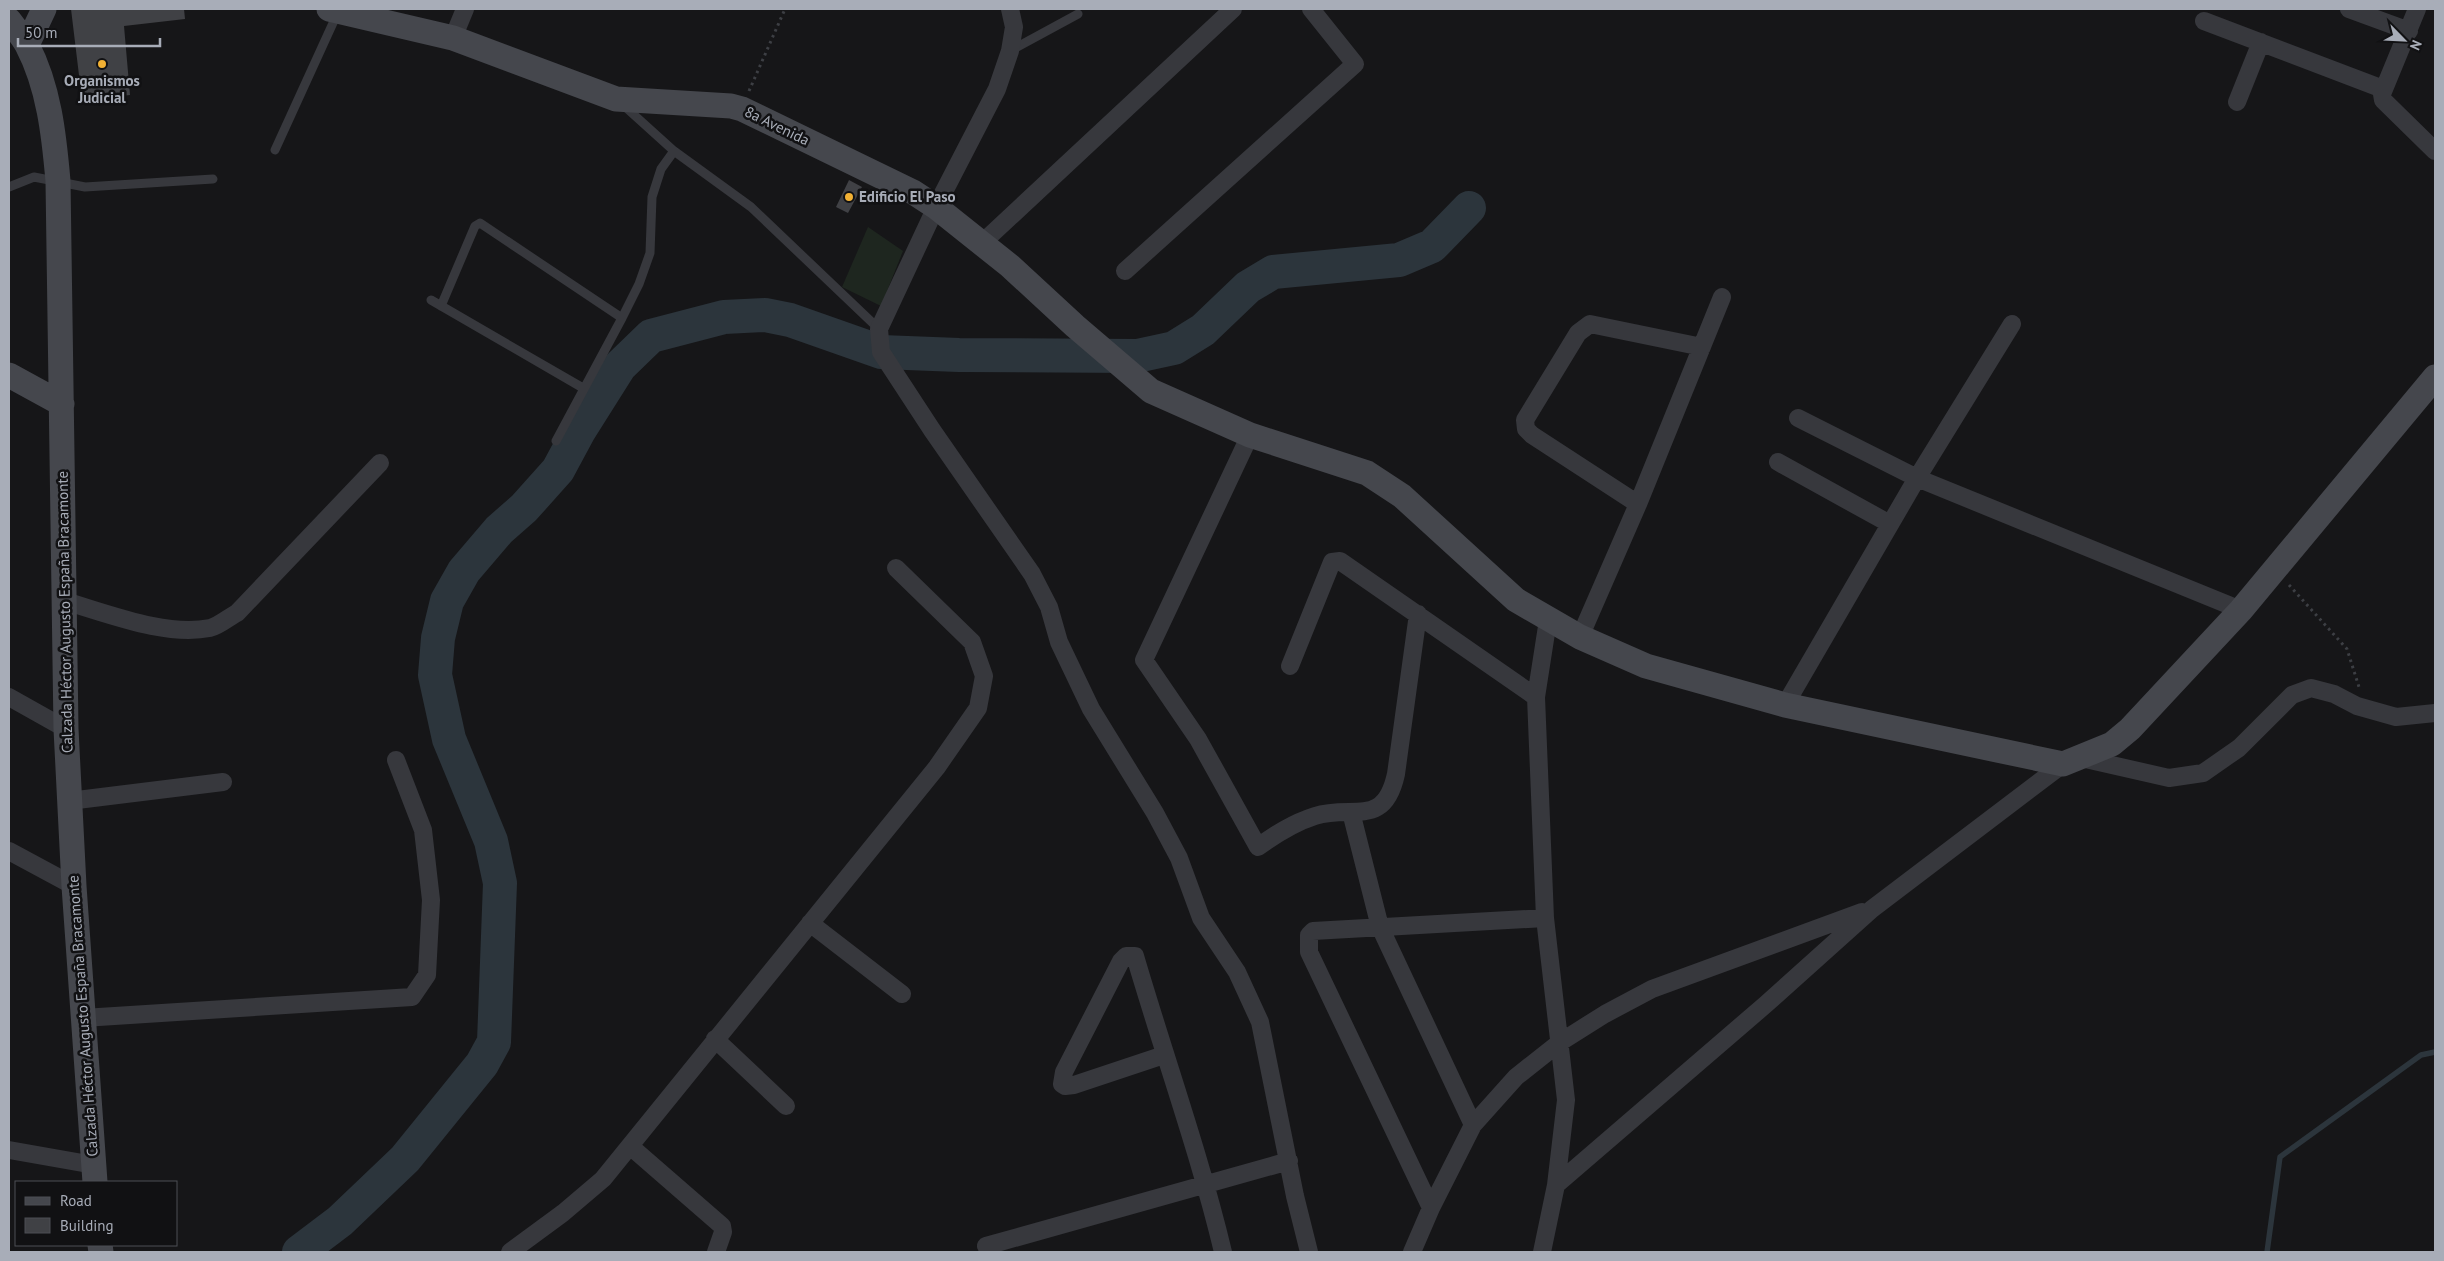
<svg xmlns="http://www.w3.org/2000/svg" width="2444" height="1261" viewBox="0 0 2444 1261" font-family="'PT Sans',sans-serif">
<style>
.green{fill:#1e261f}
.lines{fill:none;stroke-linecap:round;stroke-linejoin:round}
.stream{stroke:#2c353c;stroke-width:5.5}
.river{stroke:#2c353c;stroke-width:34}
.building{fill:#404145}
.path{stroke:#3d3f44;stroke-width:3;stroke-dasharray:2.5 4;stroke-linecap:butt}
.lane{stroke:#37383d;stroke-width:9}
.street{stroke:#37383d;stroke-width:18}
.secondary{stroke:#45474d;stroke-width:25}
.poi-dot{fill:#f2b134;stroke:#111113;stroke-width:2}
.labels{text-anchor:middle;stroke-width:5;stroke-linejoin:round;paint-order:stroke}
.poi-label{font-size:15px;font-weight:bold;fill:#a8adb8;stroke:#111113}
.street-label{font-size:15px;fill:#a8adb8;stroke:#111113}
</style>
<rect width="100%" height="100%" fill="#161618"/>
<!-- green -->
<path class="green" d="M868 227 903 251 881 306 842 287Z"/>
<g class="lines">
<!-- stream -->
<path class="stream" d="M2267 1252 2280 1157 2421 1055 2435 1052"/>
<!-- river -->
<path class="river" d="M299 1252 340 1221 405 1159 482 1064 494 1042 500 883 491 841 449 739 435 675 438 638 447 601 464 571 499 530 524 508 558 470 579 431 620 366 651 336 724 317 765 315 790 320 881 352 959 355 1137 356 1174 348 1203 330 1248 287 1273 272 1399 260 1432 246 1469 208"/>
</g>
<!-- building -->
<path class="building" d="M71 9H184L185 19 124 26 130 95 82 100Z
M849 180 862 187 848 213 836 207Z"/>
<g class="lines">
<!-- path -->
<path class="path" d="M749 91 785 9
M2289 585 2347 649 2359 687"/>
<!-- lane -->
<path class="lane" d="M1010 51 1078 14
M622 104 674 151 751 207 879 329
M275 150 338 12
M9 187 34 177 85 187 213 179
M431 300 583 388
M441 306 475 226 480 223 622 318 639 284 650 253 652 197 661 169 674 151
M556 441 622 318"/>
<!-- street -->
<path class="street" d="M1010 9 1014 27 1010 51 997 89 936 207 879 329 881 352 932 430 1032 574 1049 607 1059 642 1091 709 1155 813 1179 858 1201 918 1237 972 1260 1022 1295 1196 1309 1252
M2349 9 2409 31
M2417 9 2382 94 2383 100 2435 151
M2204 21 2383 89
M453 38 465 9
M2237 102 2261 42
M981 244 1233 9
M1125 271 1355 64 1311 9
M1798 418 1917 478 2241 610
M1250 435 1144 660 1198 739 1258 847C1276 834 1293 823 1315 816 1353 804 1384 829 1396 774L1418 614
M1778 462 1890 524
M1638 504 1532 435 1526 429 1525 420 1578 333 1590 324 1702 347
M64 601C107 613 165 637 210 628 219 626 229 617 237 613L380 463
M1580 637 1638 504 1722 297
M1290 666 1332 562 1340 561 1536 697
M9 697 66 729
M1785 705 1917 478 2012 324
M2081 758 2169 778 2203 773 2239 748 2292 695 2311 688 2334 694 2357 706 2396 717 2435 713
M69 801 223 782
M1351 812 1380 927 1473 1125
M9 851 74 886
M810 923 902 994
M83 1018 412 997 427 975 431 900 423 830 396 760
M715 1039 786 1106
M1164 1055 1074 1085 1065 1086 1062 1084 1064 1072 1121 961 1126 956H1135C1164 1055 1199 1152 1223 1252
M630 1146 722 1226 723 1232 716 1252
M9 1150 94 1165
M1556 1185 1765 1005 1872 909 2063 764
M1431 1208 1309 952V935L1313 931 1545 918
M986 1246 1289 1161
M510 1252 563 1213 603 1179 937 767 978 708 984 676 972 642 896 568
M1412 1252 1431 1208 1473 1125 1516 1077 1559 1043 1605 1014 1652 989 1862 912
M1542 1252 1556 1185 1566 1100 1545 918 1536 697 1548 620"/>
<!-- secondary -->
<path class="secondary" d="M329 9 453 38 616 99 731 106 742 109 913 192 936 207 1010 266 1075 326 1151 391 1250 435 1367 473 1402 496 1516 600 1580 637 1646 666 1785 705 2063 764 2112 744 2130 729 2241 610 2435 377
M9 20C15 28 22 36 27 45 49 87 54 135 58 181L66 729 74 886 95 1182
M27 45 44 9
M9 375 62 404
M100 1245 101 1252"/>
</g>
<!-- markers -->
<g class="poi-dot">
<circle cx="102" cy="64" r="5"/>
<circle cx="849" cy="197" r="5"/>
</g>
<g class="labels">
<!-- poi labels -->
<g class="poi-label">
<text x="102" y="86">Organismos<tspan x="102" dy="17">Judicial</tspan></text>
<text x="859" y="202" text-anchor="start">Edificio El Paso</text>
</g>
<!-- street labels -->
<g class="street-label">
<text transform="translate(777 126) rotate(26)" y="5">8a Avenida</text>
<text transform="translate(65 612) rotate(-91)" y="5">Calzada Héctor Augusto España Bracamonte</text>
<text transform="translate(83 1016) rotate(-94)" y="5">Calzada Héctor Augusto España Bracamonte</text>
</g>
</g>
<!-- border -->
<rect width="2444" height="1261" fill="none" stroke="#a8adb8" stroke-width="20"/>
<!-- legend -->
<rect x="15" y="1181" width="162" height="65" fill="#111113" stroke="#4d4f55"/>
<rect x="25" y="1197" width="25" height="8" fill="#45474d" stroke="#4d4f55"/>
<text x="60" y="1206" font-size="15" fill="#a8adb8">Road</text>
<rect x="25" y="1218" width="25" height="15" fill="#404145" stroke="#4d4f55"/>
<text x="60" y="1231" font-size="15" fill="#a8adb8">Building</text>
<!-- north arrow -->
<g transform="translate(2404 40) rotate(114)" stroke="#111113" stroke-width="4" paint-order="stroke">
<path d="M0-4L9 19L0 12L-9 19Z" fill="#a8adb8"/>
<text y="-8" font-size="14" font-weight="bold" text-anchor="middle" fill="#a8adb8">N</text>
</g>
<!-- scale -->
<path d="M18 38v8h142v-8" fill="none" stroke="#a8adb8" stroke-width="2.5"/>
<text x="25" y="38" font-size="15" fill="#a8adb8" stroke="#111113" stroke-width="4" paint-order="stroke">50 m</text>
</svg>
